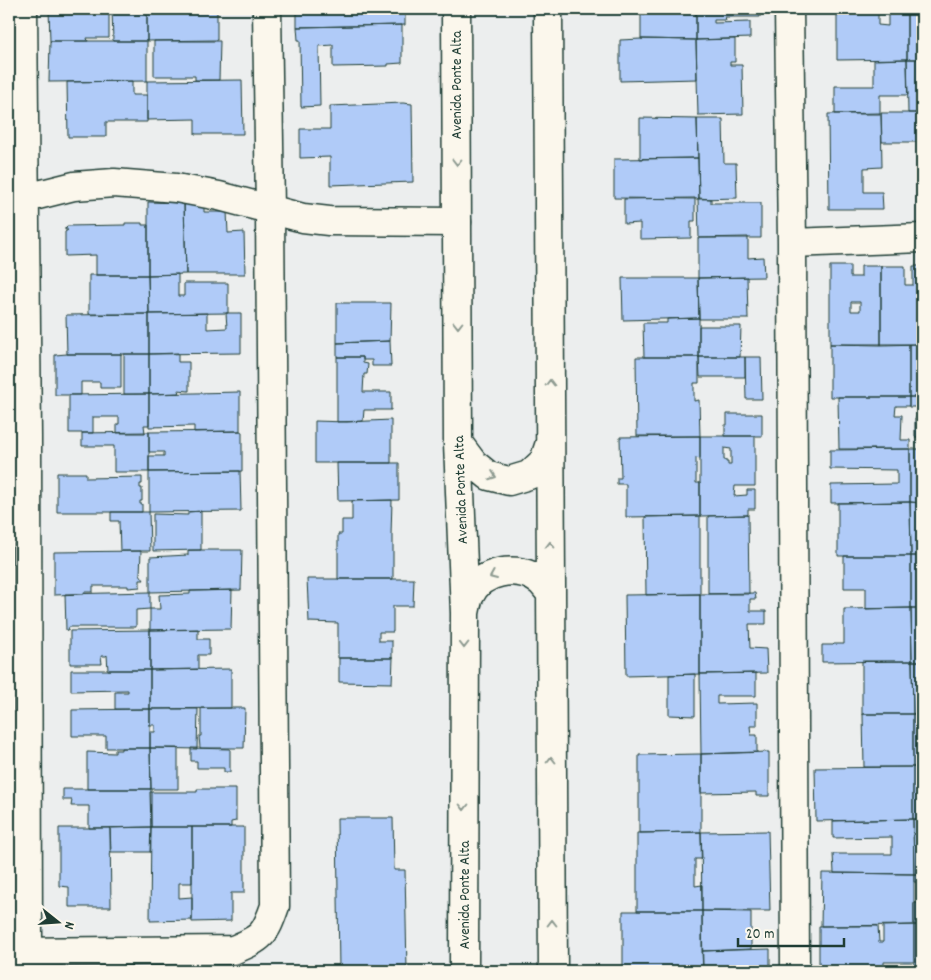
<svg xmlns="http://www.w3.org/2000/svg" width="931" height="980" viewBox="0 0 931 980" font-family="Dekko,sans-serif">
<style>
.building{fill:#b0cbf8;stroke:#1f3d34;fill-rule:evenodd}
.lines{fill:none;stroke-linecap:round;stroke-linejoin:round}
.minor-casing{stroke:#1f3d34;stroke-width:31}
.secondary-casing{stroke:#1f3d34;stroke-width:31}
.minor{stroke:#fbf7ec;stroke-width:28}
.secondary{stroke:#fbf7ec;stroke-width:28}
.oneway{stroke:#8d9a90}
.labels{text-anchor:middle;stroke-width:4;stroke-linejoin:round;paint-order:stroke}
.street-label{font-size:15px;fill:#1f3d34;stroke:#fbf7ec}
</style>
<rect width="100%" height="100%" fill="#eceeee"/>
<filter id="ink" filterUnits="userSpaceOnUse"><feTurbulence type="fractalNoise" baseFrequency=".02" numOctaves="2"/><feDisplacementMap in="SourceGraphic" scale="10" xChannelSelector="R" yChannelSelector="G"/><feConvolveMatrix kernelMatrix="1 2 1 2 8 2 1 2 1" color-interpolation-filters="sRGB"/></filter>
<g filter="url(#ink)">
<!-- building -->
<path class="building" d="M49 9H109V38H87L88 41H50Z
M112 9H147V41H113Z
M147 9H217V40L147 41Z
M297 9H405V25L297 27Z
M659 9H696V40L641 39V14H646V13L659 12Z
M696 9H760V17H725L726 20H714V23L750 22V38L696 40Z
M837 9H878V25L888 26V9H907V59L837 60Z
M907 9H922V59H907Z
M402 25V63L388 64V66L333 67V45L319 46 320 106 301 107 300 40H298L297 27Z
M641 39 696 40 697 79 620 81V40Z
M735 39V62H730V65H742L743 114 698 115 696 40Z
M50 41H147V81L49 82Z
M154 41H220L219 80H195V76H154Z
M907 59H922V113H908Z
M907 59 908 95H880V114H835V86H874V60Z
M242 80 243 134H195V119L147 120V81Z
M132 81V95H147V122H106V137H68L67 82Z
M403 103 412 104 413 182 330 185V157L300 158V129H330V106Z
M881 113 882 167 864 168V192H882L883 209H829L828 114Z
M881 113H922V142H882Z
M640 118 697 119 698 158 640 159Z
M697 119H723L724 163H736L737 198 699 199Z
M698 158 699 199 614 198V159Z
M695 198V221H691V238L640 239V223L624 224V199Z
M698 198 711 199V203H761V238H699Z
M148 202 184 203 186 274 148 275Z
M204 202V212H227L228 233 244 232 245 274H186L184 203Z
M125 223H142V225H148V275H96V255L65 256V232L68 230H65V228L66 229 67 226 125 225Z
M748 237V258L763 257 764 277 698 278V238Z
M830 266H850V277H861V266H881V345L830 344ZM851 302H860V311H851Z
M881 266H905V285H913V266H922V344L881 345Z
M178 274V296H184V283H228V313L149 314 148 275Z
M89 275H148L149 314H89Z
M747 277 748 319H699L698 278Z
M622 278H698L699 318 623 320Z
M337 303H391L390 341 337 343Z
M207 313V329L227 328 226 313H241V353L149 354V314Z
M149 314V354H67L66 315Z
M699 318V357H644L643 323H667V319Z
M699 326H741L740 357H699Z
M390 341 391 366H372V360H363V357H337V343Z
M830 344H909V397H830Z
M909 344H922V397H909Z
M178 353V362H189V391L178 390 179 393 149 394V354Z
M67 354H121V388H100V382H81V395H55V355Z
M124 354H149V394H124Z
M337 357H363V363L368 364 367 374H364L363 392H391V410H364L363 421 337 422Z
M636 357H699V383H694V401L699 400 700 436H637Z
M699 357H745V377H700Z
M745 357H761L762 399H746Z
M240 392V431L194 432V426L149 427V394Z
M149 394V425H144L145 433H117V424H119V417H93V433H69V395Z
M838 397H909V406H896L895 415H902L901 440H910V449H839Z
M909 397H922V437H915V418H922L921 407H909Z
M727 414H762V436H725V425H727Z
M391 420V463H315V421L347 422Z
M240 431 242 432V471L149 472V456H164V452H149V432Z
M149 432V472H114V446H82V433Z
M700 436H755V486H735L734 496 747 495V490H755V509H748V515L700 516ZM724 448 731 449V465H728V462H726V460H724Z
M700 436V459L696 458V483H700V516L626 517V484H617V478H621L620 437Z
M910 449V502L831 503V485L897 484V470L830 469V450Z
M910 449H922V503L910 502Z
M337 463H399V500L338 501Z
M240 471 241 511 149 512V472Z
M57 473H86V478L142 477V484H140V488H142V501H140V504H142V512H57Z
M392 500 391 535H393V579H338V534H342V520H352V501Z
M910 502 911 556H838V503Z
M910 502 922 503V556H911Z
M201 511V550L153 551V514L188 515V512Z
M111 512H149L150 551H120L119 521H111Z
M748 515 749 594H708V516Z
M700 516V594L646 595 645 517Z
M188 550H242L241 590 150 592V557L188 555Z
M141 551 140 574 144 580H140V587L128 588V586H93V592H84V594L54 595V552Z
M844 556H911V608L866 609V588H844Z
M911 556H922V608H911Z
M307 579H414L413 606H393V632H379V641H392V658H338V623L309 622Z
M232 590 231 629 150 630V609H160L159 595 190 594V591Z
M150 592V609L136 610V627H69L68 631 66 630 65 594Z
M755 593 756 599H750V611H766V624H749L750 648 766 649 767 673 700 674V594Z
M700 594V674L626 676 625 595Z
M911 608 912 661 822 662V645H833L834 644H844V609Z
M911 608H922V661H912Z
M198 629V639H209V655H198V669L150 670V630Z
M150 630V670H108L107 655 106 656H101L102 664H70V631Z
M9 631H12V650H10V670H9Z
M339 658H393L392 683 339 682Z
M862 661H912L913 714H862Z
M912 661H922V713L913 714Z
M231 669V708L150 709V670Z
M71 670H150V709H115V692H128V690L71 691Z
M756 673V696H717V704L757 703V726H750L751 735H757V752L701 754 700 674Z
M695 674V716L669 715V675Z
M9 677H11V710H9Z
M201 708H245L244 748H200L199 736H201Z
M150 709H198L197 749 150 748V732H155V725H150Z
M150 709V748H106V736H72V710Z
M922 713V767H913V714Z
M863 714H913V767H864Z
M121 748H150L151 789H87V752L115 753V750H121Z
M150 748H178V789H151Z
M191 748 230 749V772H224V768H197V761H191Z
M769 752V796H756V792L701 793V754Z
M701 754V832L639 833V755Z
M913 767V819L816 821 815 768Z
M913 767H922V819H913Z
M63 789H151V827L89 828V806H71L72 800H63Z
M197 789H236V821L231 822V827H151L150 792H197Z
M337 818H393L394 870H405L407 971H339Z
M913 819 914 874 834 873 833 854H892V837L833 838V821Z
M913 819H922V874H914Z
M151 827 150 852H111L110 828Z
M151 827H192V883H179V898L192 897V920L150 921Z
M192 827H244V893H231V921L192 922Z
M59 828H110L111 907H69V887L59 886Z
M768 831 770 911H702L701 832Z
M701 832 702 859H695V886L702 885V911H637V833Z
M822 873 914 874V925L821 926Z
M914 874H922V882H914Z
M914 903H922V925H914Z
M623 911H702L703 971H623Z
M702 911 751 912V949L702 951Z
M914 925V962H884V971H819V926H878L879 942H883V926Z
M914 925H922V971H914Z
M770 949V971H703L702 951Z"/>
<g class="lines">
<defs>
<path id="minor" d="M789 9 792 243 795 971
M26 198 74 186 114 183 176 188 219 196 303 218 329 221 457 222
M792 243 922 238
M27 437 28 952
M13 451 27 437 23 9
M9 952 233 950C262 938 265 935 275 906L270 210 267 9"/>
<path id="secondary" d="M456 9 458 443 465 613 464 971
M548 9 553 971
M458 443 473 463 489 476 509 481 529 475 544 461 550 443
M465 613C466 608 467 602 469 597 480 570 518 564 540 581 544 584 547 590 551 593"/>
</defs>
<!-- minor casing -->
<use href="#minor" class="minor-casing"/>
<!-- secondary casing -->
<use href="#secondary" class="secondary-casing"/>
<!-- minor -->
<use href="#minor" class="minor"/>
<!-- secondary -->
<use href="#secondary" class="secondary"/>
</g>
<!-- one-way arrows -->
<defs><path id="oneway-chevron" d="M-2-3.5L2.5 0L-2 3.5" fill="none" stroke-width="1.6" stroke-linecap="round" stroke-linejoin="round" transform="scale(1.25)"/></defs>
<g class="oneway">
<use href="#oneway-chevron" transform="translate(457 162) rotate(90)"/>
<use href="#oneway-chevron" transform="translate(458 325) rotate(90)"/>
<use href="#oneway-chevron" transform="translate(550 383) rotate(-90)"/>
<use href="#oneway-chevron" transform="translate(493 476) rotate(20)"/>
<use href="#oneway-chevron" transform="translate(550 545) rotate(-90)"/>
<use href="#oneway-chevron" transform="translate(493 576) rotate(157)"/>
<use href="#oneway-chevron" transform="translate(464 645) rotate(90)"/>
<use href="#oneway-chevron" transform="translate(551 760) rotate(-90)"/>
<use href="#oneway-chevron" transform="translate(464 807) rotate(90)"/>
<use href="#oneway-chevron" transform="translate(552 923) rotate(-90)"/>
</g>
</g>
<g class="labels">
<!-- street labels -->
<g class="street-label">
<text transform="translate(456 85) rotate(-90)" y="5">Avenida Ponte Alta</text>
<text transform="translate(460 490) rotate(-92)" y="5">Avenida Ponte Alta</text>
<text transform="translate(464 895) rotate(-90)" y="5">Avenida Ponte Alta</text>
</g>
</g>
<!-- margin -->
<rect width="931" height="980" fill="none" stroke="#fbf7ec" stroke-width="30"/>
<rect x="15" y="15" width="901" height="950" fill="none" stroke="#1f3d34" stroke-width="2" filter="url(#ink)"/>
<!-- north arrow -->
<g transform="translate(58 922) rotate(107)" stroke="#fbf7ec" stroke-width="4" paint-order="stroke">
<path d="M0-4L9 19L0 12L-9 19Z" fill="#1f3d34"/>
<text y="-8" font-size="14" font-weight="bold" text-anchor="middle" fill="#1f3d34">N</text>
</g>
<!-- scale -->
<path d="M738 938v8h106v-8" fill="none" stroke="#1f3d34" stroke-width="2.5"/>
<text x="746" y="938" font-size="15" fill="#1f3d34" stroke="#fbf7ec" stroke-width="4" paint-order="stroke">20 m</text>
</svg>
